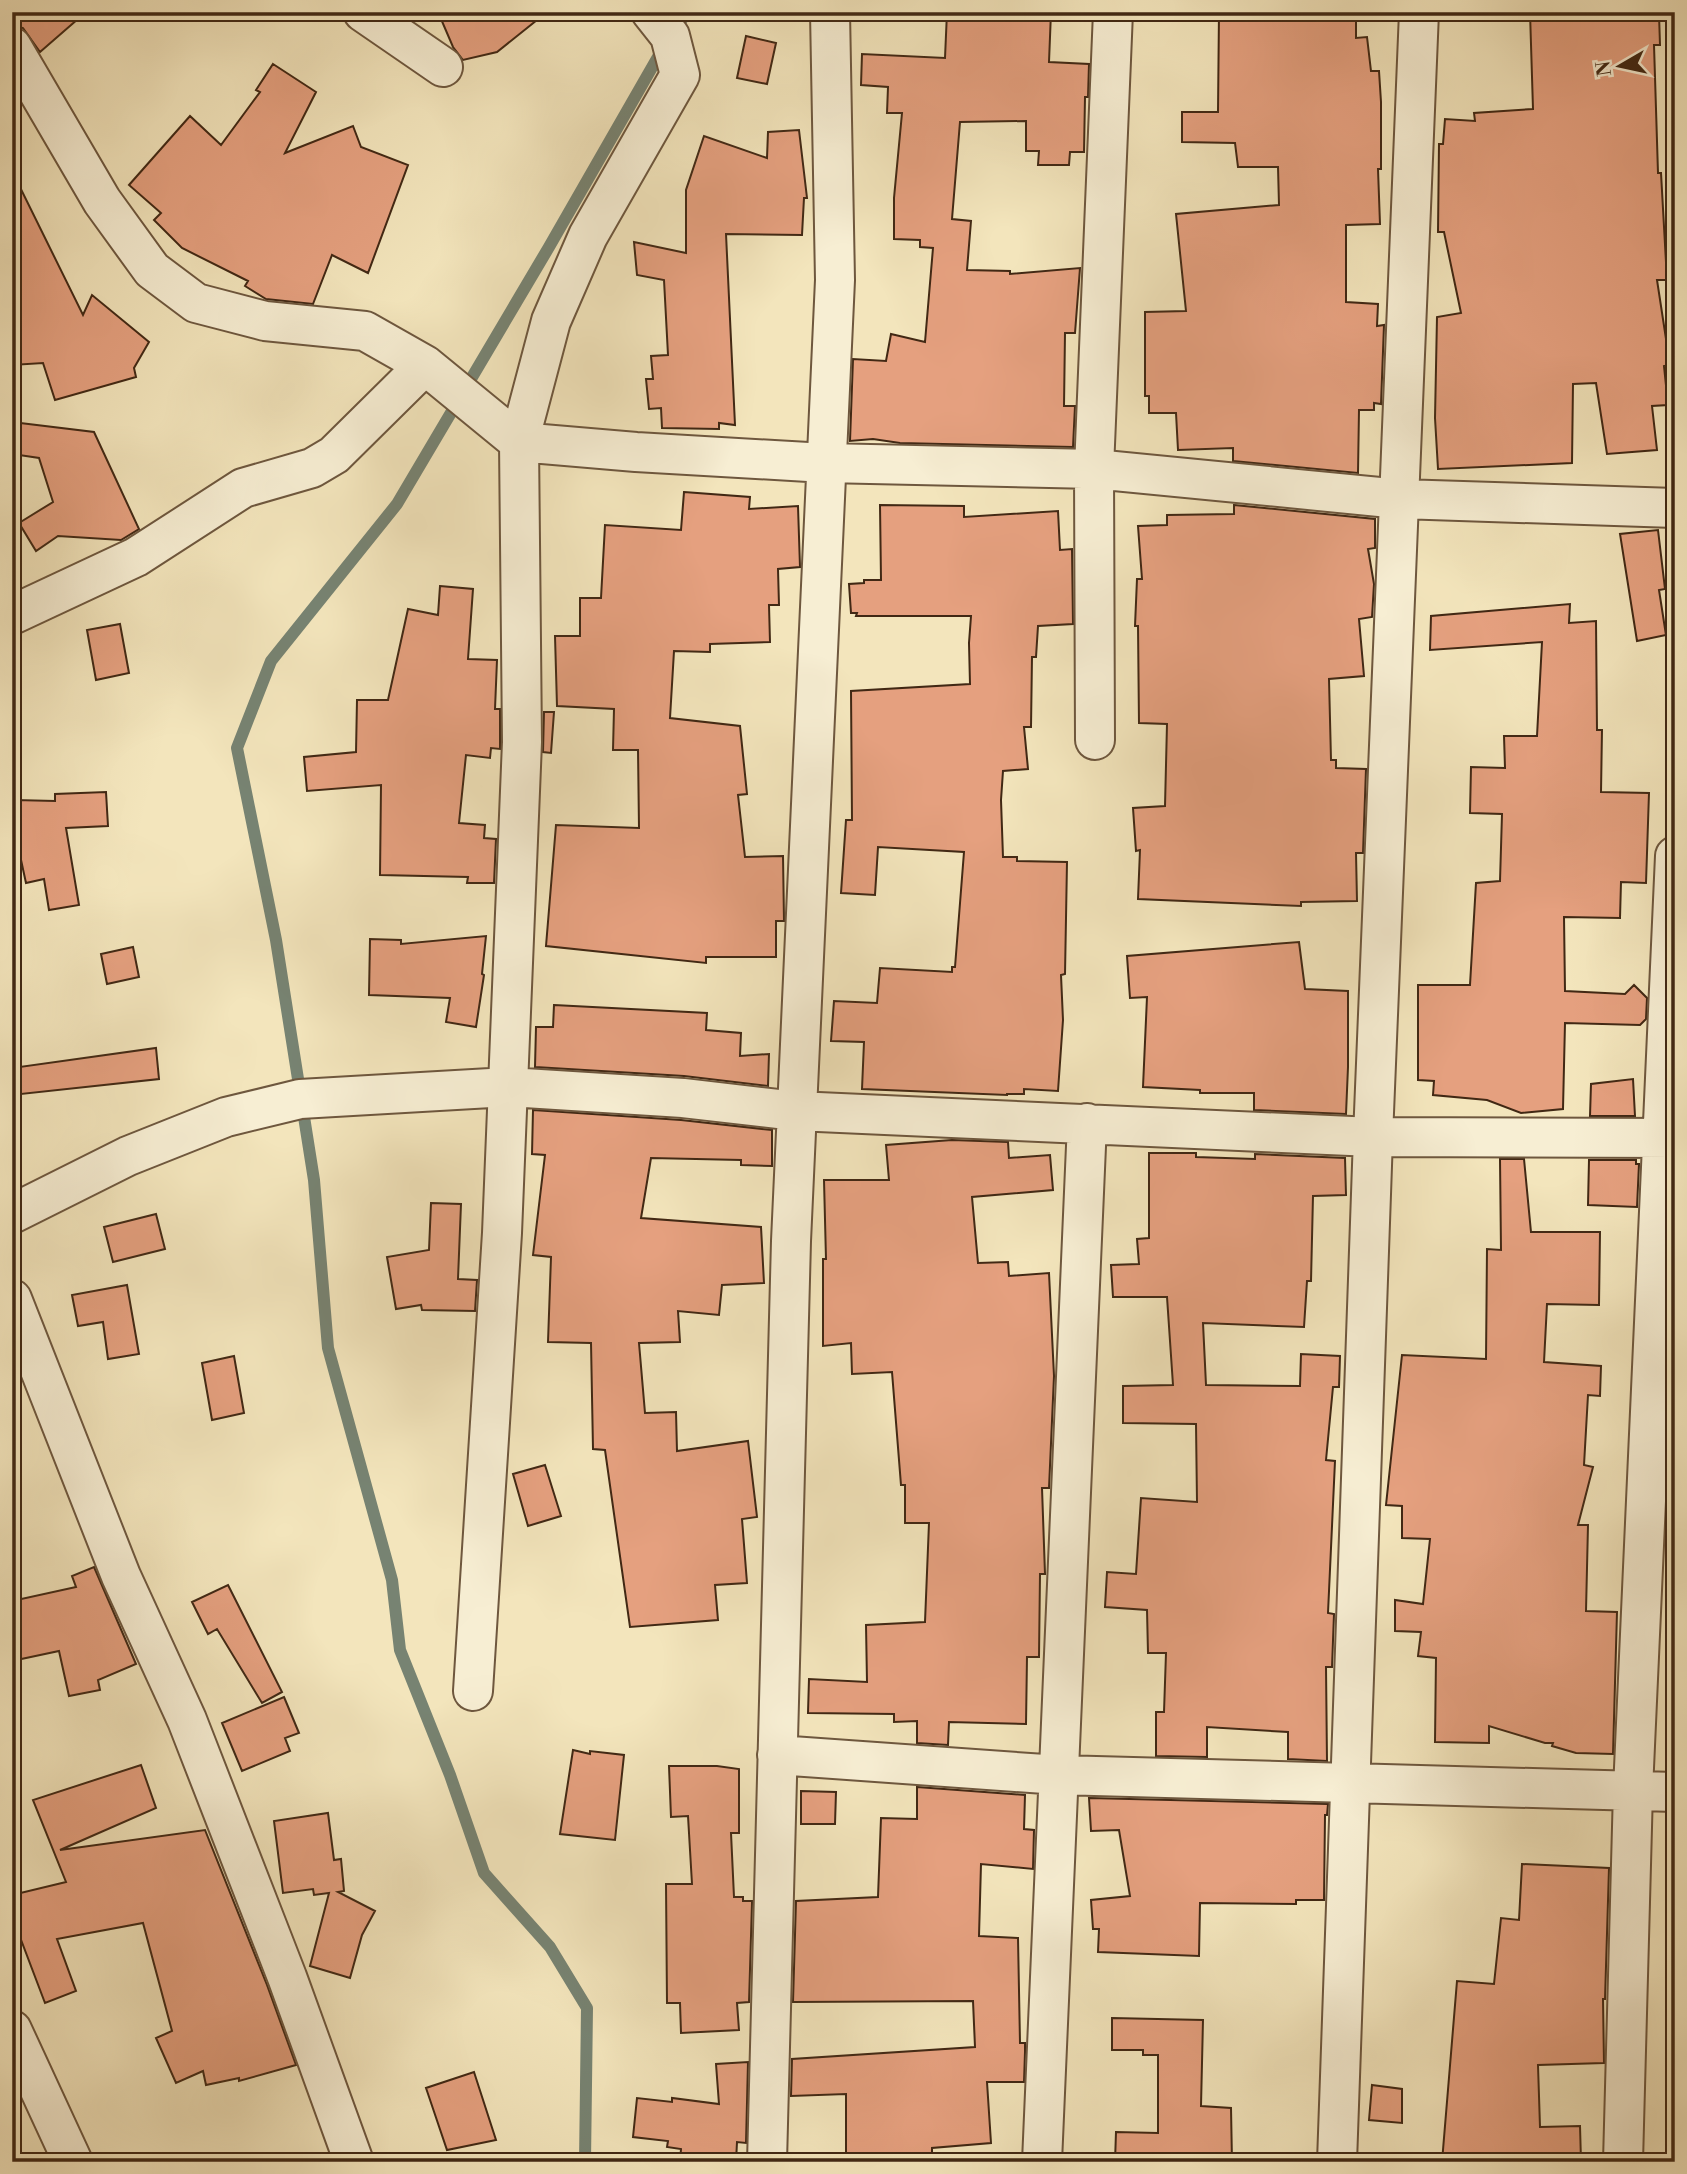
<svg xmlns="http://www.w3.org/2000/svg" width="1687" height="2174" viewBox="0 0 1687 2174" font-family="'Libre Bodoni',serif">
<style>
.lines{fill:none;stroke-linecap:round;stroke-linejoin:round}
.stream{stroke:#778372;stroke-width:12}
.building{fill:#e5a07f;stroke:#412814;stroke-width:2}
.street-casing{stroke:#6e573e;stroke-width:42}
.street{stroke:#f7eed3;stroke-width:38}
</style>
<rect width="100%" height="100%" fill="#f3e5bc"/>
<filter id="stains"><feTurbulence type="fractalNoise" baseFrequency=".00286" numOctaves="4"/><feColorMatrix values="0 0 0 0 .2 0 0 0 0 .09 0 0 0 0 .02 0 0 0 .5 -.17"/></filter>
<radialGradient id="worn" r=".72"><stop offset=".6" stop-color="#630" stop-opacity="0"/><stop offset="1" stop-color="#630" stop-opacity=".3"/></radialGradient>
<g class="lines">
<!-- stream -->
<path class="stream" d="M585 2162 587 2008 550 1947 484 1873 450 1775 400 1650 392 1580 328 1348 314 1180 276 940 237 748 271 661 397 504 549 247 670 36 687 12"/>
</g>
<!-- building -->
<path class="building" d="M12 12H86L40 52 23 28 12 25Z
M438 12H547L497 52 463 60 453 47Z
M947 12H1051L1049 62 1089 64 1088 97H1085L1084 152H1070L1069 165H1038L1039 151H1026V121L960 122 952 219 971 221 967 270 1010 271V274L1080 268 1075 333H1065L1064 406H1075L1073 447 900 443 873 439 850 441 853 359 886 361 891 334 925 342 933 248 920 247V240L894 239V198L902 113H887L888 87 861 85 862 54 945 58Z
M1219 12H1356V38L1367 37 1371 71H1379L1381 102V169H1378L1380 224 1346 225V302L1378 304 1377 326 1384 325 1381 404 1374 403V410H1359L1358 473 1233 461V448L1178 450 1176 413H1149V396H1145V312L1186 311 1176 214 1279 205 1278 167H1238L1235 143 1182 142V112H1218Z
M1530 12H1617L1618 17 1659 14 1660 45H1654L1658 173H1661L1667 280H1657L1670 365 1664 366 1668 405 1652 406 1657 450 1607 454 1596 383 1573 384 1572 463 1438 469 1435 418 1437 317 1461 313 1444 232H1438L1439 144H1443L1445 119 1475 121 1474 113 1533 109Z
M746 36 776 43 767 84 737 78Z
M273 64 316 92 285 153 353 126 361 147 408 165 368 273 332 255 313 304 266 299 245 286 248 281 182 248 154 220 161 213 129 185 190 116 221 145 260 92 256 90Z
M799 130 807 198H804L802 235 726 234 735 425 719 423V429L662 428 661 408 649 409 646 379H653L651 356 668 355 664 280 637 275 634 242 686 253V190L704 136 767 158 768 132Z
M12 171 83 315 92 295 149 342 134 368 136 377 55 400 43 363 12 365Z
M12 422 94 432 139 529 121 540 58 536 36 551 19 523 53 502 39 458 12 454Z
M684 492 750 497 749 509 798 506 800 567 778 569 779 605H769L770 642 710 644V652L674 651 670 718 740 726 747 794 738 795 745 857 783 856 784 921H776V957H706V963L546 946 556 825 639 828 638 750H613L614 709 557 706 555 636H580V598H601L605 525 681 530Z
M880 505 964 506V517L1058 511 1060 550 1072 549 1073 624 1038 626 1036 657H1032L1031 727H1024L1028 769 1003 771 1001 800 1003 857H1017V861L1067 862 1065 974 1061 975 1063 1020 1058 1091 1024 1089V1094H1007V1095L862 1089 864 1042 831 1041 834 1001 877 1003 880 968 952 972V967H955L964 852 878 847 875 895 841 893 846 820H852L851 691 970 684 969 643 971 616H856L857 613H851L849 584 864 583V580H881Z
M1234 505 1375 519V548L1368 549 1374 584 1372 617 1359 619 1364 676 1329 679 1331 760H1336V768L1366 769 1363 853H1356L1357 901 1301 902V906L1138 899 1140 850 1136 851 1133 808 1165 806 1167 724 1139 723 1138 626H1135L1137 579H1142L1138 526 1167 525V515L1234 514Z
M1658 530 1665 589 1659 590 1666 635 1637 641 1620 534Z
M440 586 473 589 468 659 497 660 495 709H500V749L491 748 490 758 466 755 459 823 485 825 484 838 496 839 494 883H467L468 877 380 875 381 785 307 791 304 757 356 752 357 700H388L408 609 438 615Z
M1570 604 1569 623 1596 621 1597 730H1602L1601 792 1649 793 1646 883 1621 882 1620 918 1564 917 1565 991 1625 994 1634 985 1647 998 1646 1019 1640 1025 1565 1023 1563 1109 1521 1113 1487 1100 1433 1095 1434 1081 1418 1080V985H1470L1476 883 1500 881 1502 814 1470 813 1471 767 1505 768 1504 736H1537L1542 642 1430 650 1431 616Z
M120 624 129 673 96 680 87 630Z
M544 712H554L551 753 543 752Z
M106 792 108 826 66 828 79 905 49 910 44 879 26 883 18 846H14L15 800 55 801V794Z
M486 936 482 974 484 975 476 1027 446 1022 450 998 369 995 370 939 401 940V944Z
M1299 942 1305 989 1348 991V1067L1346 1114 1254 1110V1093H1200V1090L1143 1087 1147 997 1130 998 1127 956Z
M133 947 139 977 107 984 101 954Z
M554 1005 707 1013 706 1030 741 1033 740 1056 769 1054 768 1086 684 1076 535 1067 536 1027H553Z
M156 1048 159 1079 12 1095V1068Z
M1633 1079 1635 1116H1590L1591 1084Z
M533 1110 681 1120 772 1130V1166L741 1165V1160L651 1158 641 1218 761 1227 764 1283 722 1285 719 1315 678 1311 680 1342 639 1343 645 1413 676 1412 677 1451 748 1441 757 1517 742 1519 747 1583 715 1585 718 1620 630 1627 605 1450 593 1449 591 1343 548 1342 551 1257 533 1255 545 1155 532 1154Z
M952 1140 1008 1142 1009 1158 1050 1155 1053 1190 972 1197 978 1263 1008 1262 1009 1276 1049 1273 1054 1376 1049 1488H1042L1045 1574H1040L1039 1657H1027L1026 1724 949 1722 948 1745 917 1743V1721L894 1722V1714L808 1713 809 1679 867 1682 866 1625 925 1622 929 1523H905V1485H901L892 1372 852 1374 851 1343 823 1346V1259H826L824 1180H889L886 1145Z
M1149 1153H1196V1157L1255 1159V1154L1345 1158 1346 1195 1313 1196 1311 1281H1307L1304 1327 1203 1323 1206 1385 1300 1386 1301 1354 1340 1356 1339 1387H1333L1326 1460 1335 1461 1328 1613 1334 1614 1332 1667H1326L1327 1761 1288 1759V1732L1207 1727V1757L1156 1756V1712H1164L1166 1653H1148L1147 1610 1105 1607 1107 1572 1136 1574 1141 1498 1197 1502 1196 1424 1123 1423V1386L1173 1385 1167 1297H1113L1111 1265 1139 1264 1137 1239 1149 1238Z
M1500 1159H1524L1531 1232H1600L1599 1305 1547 1304 1544 1362 1601 1366 1600 1396 1588 1395 1584 1465 1593 1467 1578 1525H1588L1586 1611 1617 1612 1613 1754 1576 1753 1552 1746 1553 1743H1545L1489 1726V1743L1435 1742 1436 1658 1418 1656 1421 1632 1395 1631V1600L1423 1604 1430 1539 1402 1538V1506L1386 1505 1402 1355 1486 1359 1487 1249 1501 1250Z
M1589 1160H1636V1164H1639L1637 1207 1588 1205Z
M431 1203 461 1204 458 1279 477 1280 475 1311 422 1310 421 1305 396 1309 387 1257 429 1250Z
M156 1214 165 1249 113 1262 104 1227Z
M127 1285 139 1354 108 1359 103 1322 78 1326 72 1295Z
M234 1356 244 1413 212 1420 202 1363Z
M545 1465 561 1516 528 1526 513 1474Z
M94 1567 136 1664 98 1680 100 1690 69 1696 59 1651 12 1661V1601L76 1587 72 1576Z
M228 1585 282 1692 262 1703 217 1629 208 1634 192 1602Z
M284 1697 299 1733 285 1738 290 1751 242 1771 222 1723Z
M573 1750 590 1754V1751L624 1755 615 1840 560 1834Z
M141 1765 156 1808 60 1850 205 1830 267 1985 296 2065 239 2081V2078L206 2085 203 2071 176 2083 156 2038 172 2031 143 1923 57 1939 76 1991 45 2003 12 1916V1895L66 1882 33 1800Z
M669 1766H717L739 1769V1833H731L734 1897H743V1901H752V1903L749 2002 737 2003 739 2030 681 2033 680 2003H667L666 1884H692L688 1816 671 1817Z
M917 1787 1025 1795 1024 1829 1034 1830 1033 1869 981 1864 979 1936 1018 1938 1020 2043H1025V2052L1024 2082H987L991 2143 932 2148V2162H876V2154H846V2094L791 2096 792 2059 975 2047 973 2001 793 2002 796 1901 878 1897 881 1818 917 1819Z
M801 1791 836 1792 835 1824H801Z
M1089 1798 1328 1804 1327 1815H1325L1324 1900H1296V1904L1200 1903 1199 1956 1098 1952 1099 1929H1093L1091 1900 1130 1896 1119 1830 1091 1831Z
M328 1813 334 1860 341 1859 344 1891 338 1892 375 1911 362 1935 350 1978 310 1966 329 1893 314 1895 313 1889 283 1893 274 1821Z
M1522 1864 1609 1868 1605 1999H1603L1604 2063 1538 2065 1540 2127 1580 2126 1581 2161 1442 2162 1457 1981 1494 1984 1501 1918 1519 1920Z
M1112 2018 1203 2020 1201 2106 1231 2108 1232 2162H1115L1116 2132 1158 2133V2055H1143V2050H1112Z
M748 2062 746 2143 737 2142 736 2162H680L681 2149 667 2147 668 2141 633 2137 637 2098 672 2102V2098L719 2104 716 2064Z
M474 2072 496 2140 447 2150 426 2088Z
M1372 2085 1402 2089V2123L1369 2120Z"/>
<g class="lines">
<defs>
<path id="street" d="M363 12 443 67
M12 47 102 201 152 270 196 303 265 321 365 331 425 365 519 442 636 452 825 463 1094 469 1400 499 1675 508
M12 615 136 557 243 488 312 468 334 455 425 365
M1095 740 1094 469 1113 12
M12 1214 128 1156 226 1117 300 1099 508 1087 683 1098 796 1111 1373 1137 1675 1138
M12 1299 121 1576 187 1720 287 1977 354 2162
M473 1691 502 1233 522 742 519 442 551 321 588 236 680 75 670 36 651 12
M777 1755 1059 1775 1675 1792
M12 2030 73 2162
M767 2162 791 1241 835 280 830 12
M1042 2162 1087 1123
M1337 2162 1373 1137 1419 12
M1623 2162 1633 1790 1675 856"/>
</defs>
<!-- street casing -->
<use href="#street" class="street-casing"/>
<!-- street -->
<use href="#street" class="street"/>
</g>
<!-- margin -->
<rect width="1687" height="2174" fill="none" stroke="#f3e5bc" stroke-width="42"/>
<rect x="14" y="14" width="1659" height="2146" fill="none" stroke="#412814" stroke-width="3.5"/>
<rect x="21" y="21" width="1645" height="2132" fill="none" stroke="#412814" stroke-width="2"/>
<!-- north arrow -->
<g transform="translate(1620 66) rotate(261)" stroke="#f7eed3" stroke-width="5" paint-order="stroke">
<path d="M0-5L12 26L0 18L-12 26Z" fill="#412814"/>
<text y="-10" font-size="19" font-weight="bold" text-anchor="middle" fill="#412814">N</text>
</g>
<rect width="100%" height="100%" filter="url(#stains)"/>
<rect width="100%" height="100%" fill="url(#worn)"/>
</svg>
